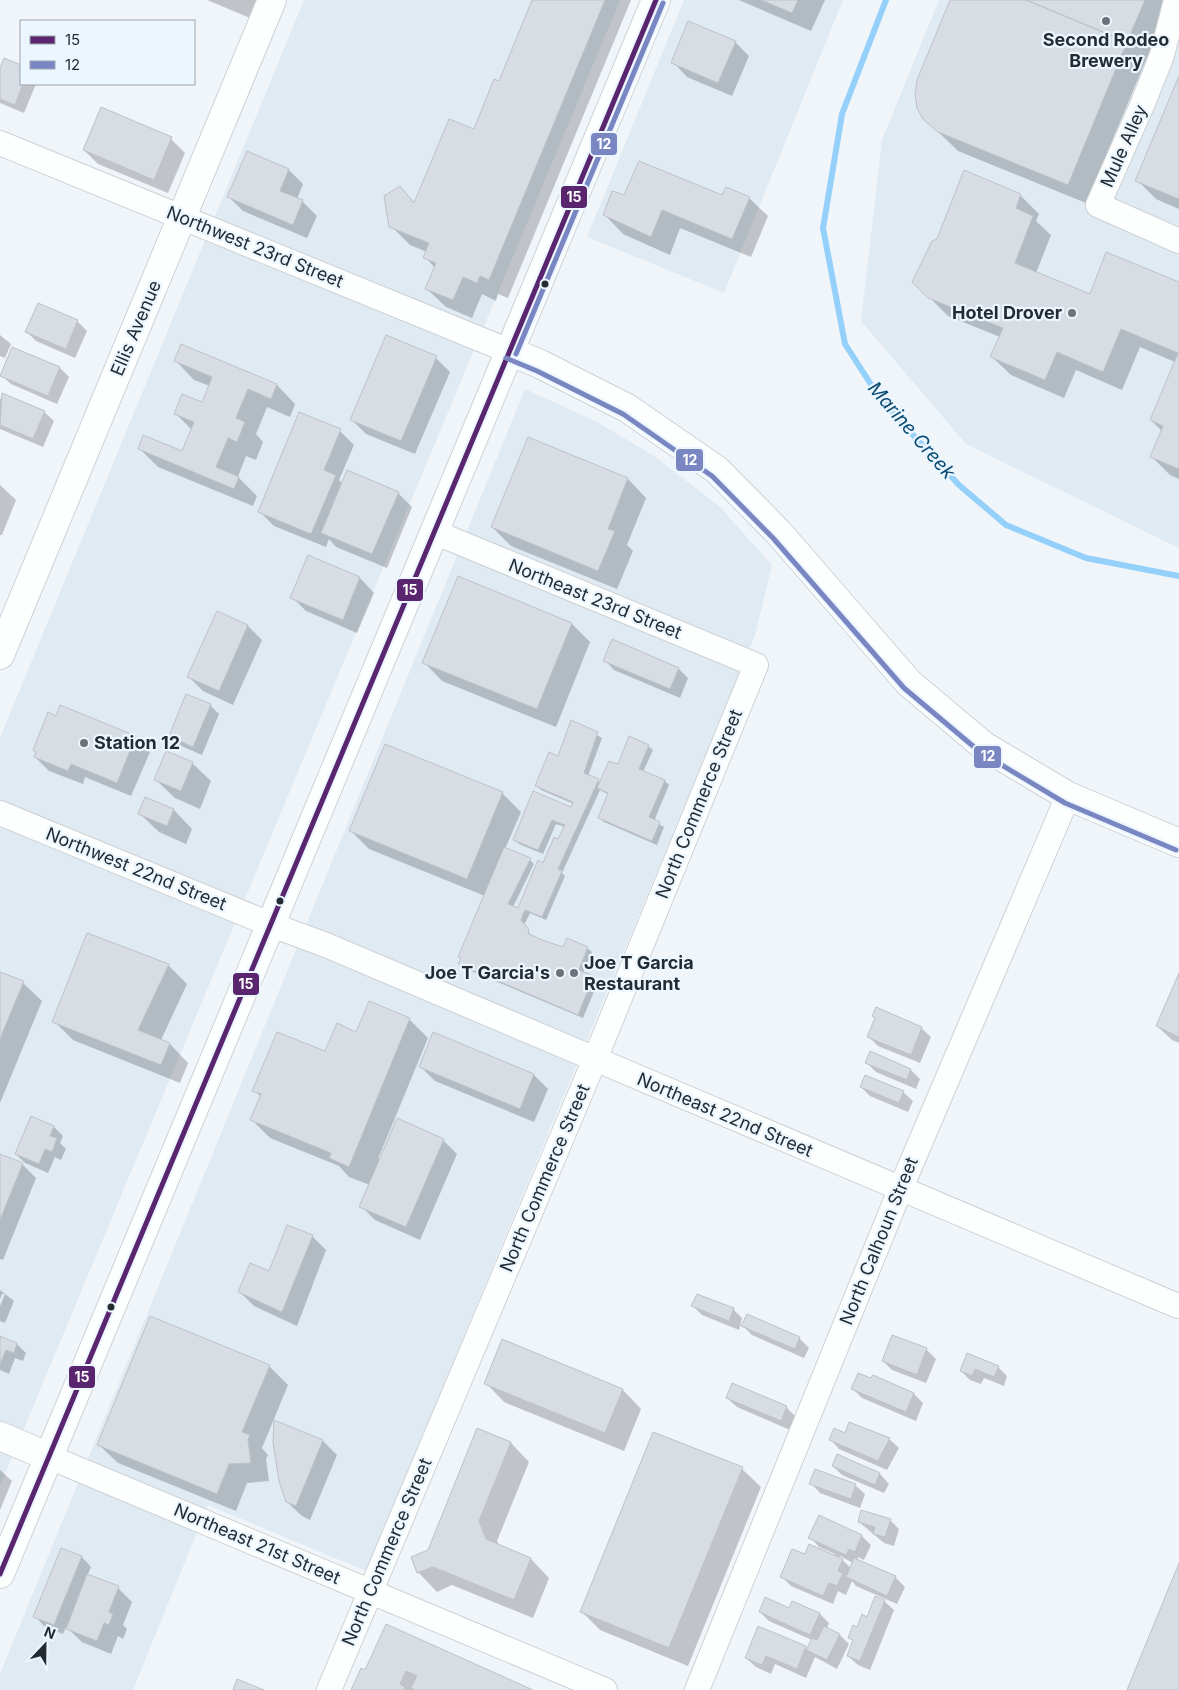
<svg xmlns="http://www.w3.org/2000/svg" width="1179" height="1690" viewBox="0 0 1179 1690" font-family="Inter,sans-serif">
<style>
.built{fill:#dfeaf3}
.shadow{fill:#0003;fill-rule:evenodd}
.lines{fill:none;stroke-linecap:round;stroke-linejoin:round}
.stream{stroke:#95d0fb;stroke-width:6}
.building{fill:#d7dde3;stroke:#bdc2c7}
.minor-casing{stroke:#cdd2d7;stroke-width:26}
.tertiary-casing{stroke:#cdd2d7;stroke-width:30}
.secondary-casing{stroke:#cdd2d7;stroke-width:30}
.primary-casing{stroke:#cdd2d7;stroke-width:30}
.minor{stroke:#fdfefe;stroke-width:24}
.tertiary{stroke:#fdfefe;stroke-width:28}
.secondary{stroke:#fdfefe;stroke-width:28}
.primary{stroke:#fdfefe;stroke-width:28}
.bus-1-casing{stroke:#ebf6ff;stroke-width:9}
.bus-2-casing{stroke:#ebf6ff;stroke-width:9}
.bus-1{stroke:#5a256f;stroke-width:5}
.bus-2{stroke:#7986c2;stroke-width:5}
.poi-dot{fill:#6c7277;stroke:#ebf6ff;stroke-width:2}
.bus-dot{fill:#252c31;stroke:#ebf6ff;stroke-width:2}
.labels{text-anchor:middle;stroke-width:4.5;stroke-linejoin:round;paint-order:stroke}
.poi-label{font-size:18px;font-weight:bold;fill:#252c31;stroke:#ebf6ff;text-anchor:end}
.street-label{font-size:18px;fill:#252c31;stroke:#ebf6ff}
.water-label{font-size:19px;font-style:italic;fill:#0a4b71;stroke:#ebf6ff}
.line-badge{stroke:#ebf6ff;stroke-width:2}
.badge-label{font-size:14px;text-anchor:middle;font-weight:bold;fill:#fff}
</style>
<rect width="100%" height="100%" fill="#f0f5fa"/>
<!-- built -->
<path class="built" d="M304 0H620L0 1486V738Z
M684 0H843L724 293 587 237Z
M939 0H1179V548L966 444 861 321 882 140Z
M525 389 597 422 654 456 719 506 772 565 755 636 366 1571 208 1505 133 1690H0V1674Z"/>
<!-- shadow -->
<path class="shadow" d="M207 0H257L250 18Z
M533 0H631L508 298 498 294 496 301 482 294 472 318 446 307 427 289 435 268 425 257 427 252 410 245 391 226 400 188 415 203 475 130 499 83Z
M739 0H825L811 31Z
M952 0H1171L1086 203 958 151 924 118Z
M735 42 749 56 732 96 687 77 673 62Z
M4 60 21 67V84H36L24 113 0 103V71Z
M1179 79V209L1156 199 1137 180Z
M171 139 185 153 168 193 98 164 84 150Z
M247 153 289 170 303 184 297 199 303 202 317 216 307 238 243 211 229 197Z
M1020 195 1039 214 1036 221 1051 235 1036 273 1091 295 1179 283V479L1170 475 1152 457 1162 431 1151 420 1175 362 1140 347 1122 390 1076 370 1064 398 1011 375 992 357 1000 337 948 316 929 297Z
M625 197 749 198 768 216 751 257 680 228 670 255 623 234 605 215Z
M38 305 78 322 87 331 75 358 36 341 27 332Z
M0 335 11 344 5 358 0 356Z
M182 346 277 385 295 404 290 417 267 407 256 434 263 442 256 460 246 456 238 477 257 496 253 506 158 467 139 448 183 453 192 430 176 414 202 404 210 386 194 380 176 361Z
M12 348 60 368 69 377 57 404 11 384 1 375Z
M436 358 450 372 415 454 366 434 352 420Z
M2 395 44 412 54 421 43 447 0 429V400Z
M340 431 354 445 339 480 343 484 398 493 412 507 387 568 336 547 329 539 326 547 274 526 260 512Z
M528 439 628 479 646 498 627 545 633 551 617 589 511 546 492 527Z
M0 485 16 500 2 535H0Z
M308 557 360 578 374 593 357 633 306 611 292 597Z
M218 613 248 626 262 640 233 705 203 691 189 677Z
M572 624 590 642 556 727 442 681 424 662Z
M613 641 679 669 688 678 680 698 614 670 605 660Z
M210 705 219 714 202 755 179 745 170 736Z
M61 707 136 738 150 752 131 796 85 777 83 784 49 771 35 757Z
M572 721 602 738 588 776 601 783 618 766 648 746 653 750 643 772 665 781 669 785 654 821 664 827 657 845 604 822 600 818 609 795 600 790 562 873 565 876 546 920 530 913 524 925 532 937 563 948H587L592 952 583 973 598 982 583 1018 464 968 460 964 462 959 459 956 485 896 369 849 351 831 502 793 521 812 505 849 530 860 534 864 513 907 518 909 565 827 556 824 543 854 519 844 515 840 572 809 574 804 541 790 537 786 559 758Z
M192 763 211 781 200 809 175 798 156 780Z
M146 798 174 810 192 829 186 844 159 832 140 814Z
M168 965 187 984 161 1040 170 1044 188 1063 180 1083 73 1040 54 1021Z
M0 973 23 983 42 1001 0 1103Z
M1179 976V1043L1172 1040 1157 1026Z
M369 1003 409 1019 428 1038 378 1159 443 1140 457 1154 420 1240 375 1220 361 1206 370 1185 349 1177 339 1166 270 1138 252 1120 261 1097 254 1090 326 1053 357 1033Z
M876 1019 921 1028 931 1037 920 1063 878 1046 869 1037Z
M434 1034 534 1075 548 1089 534 1122 435 1081 421 1067Z
M871 1053 911 1070 920 1079 916 1089 876 1072 867 1063Z
M861 1087 903 1092 913 1101 908 1112 870 1096Z
M31 1118 54 1127 63 1136 60 1143 66 1149 61 1160 55 1157 48 1173 25 1163 16 1154Z
M0 1155 22 1164 36 1178 3 1260 0 1259Z
M312 1236 326 1250 297 1326 254 1306 240 1292 270 1272Z
M0 1290 14 1301 5 1323 0 1321V1306L5 1294H2L0 1299Z
M693 1306 733 1309 742 1318 739 1330 702 1315Z
M743 1326 799 1338 809 1348 804 1358 752 1335Z
M0 1337 17 1344 26 1353 23 1361 15 1358 9 1374 0 1370Z
M503 1341 623 1390 641 1409 624 1451 504 1402 486 1383Z
M926 1349 936 1359 926 1383 892 1370 883 1361Z
M968 1355 998 1367 1007 1376 1004 1386 984 1378 981 1384 970 1380 961 1371Z
M269 1366 288 1385 262 1448 268 1455 266 1459 269 1481 247 1483 236 1511 118 1463 99 1445Z
M853 1389 914 1394 923 1403 916 1421 862 1398Z
M727 1398 786 1407 796 1417 790 1430 737 1407Z
M276 1422 323 1441 337 1455 310 1520 302 1516 287 1502Z
M850 1423 889 1439 899 1448 887 1470 839 1449 830 1439 846 1435Z
M478 1430 511 1443 529 1462 497 1541 499 1546 531 1559 549 1578 533 1618 452 1585 437 1592 419 1573 412 1558 429 1551Z
M837 1456 880 1474 889 1484 884 1493 842 1475 833 1466Z
M742 1469 761 1487 688 1666 600 1630 582 1612Z
M0 1470 12 1481 0 1510Z
M811 1483 855 1485 865 1494 860 1508 820 1493Z
M890 1520 899 1529 894 1546 884 1543 859 1522Z
M862 1536 871 1545 864 1560 858 1557 857 1560 895 1577 905 1587 897 1604 856 1586 852 1581 846 1595 838 1591 833 1604 791 1586 782 1577 806 1556H834L835 1554 819 1547 810 1537ZM840 1556 853 1563 851 1568 839 1557Z
M62 1550 82 1557 91 1567 87 1576 118 1588 132 1602 123 1625 127 1629 123 1639 118 1636 111 1654 82 1642 66 1627 63 1634 44 1626 35 1616Z
M884 1601 894 1610 870 1670 858 1665 848 1656 854 1642 849 1637Z
M793 1602 820 1614 829 1623 827 1628 840 1635 849 1644 837 1669 815 1657 806 1678 775 1664 771 1674 756 1667 746 1658 759 1628 808 1650 812 1640 769 1621 760 1612 789 1609Z
M386 1626 530 1690H353L366 1671Z"/>
<g class="lines">
<!-- stream -->
<path class="stream" d="M886 0 842 114 823 228 845 344 881 400 959 485 1006 525 1086 558 1179 576"/>
</g>
<!-- building -->
<path class="building" d="M532 0H605L489 280 480 276 477 283 463 277 453 300 425 289 436 263 423 258 429 243 389 227 384 196 400 186 414 203 449 119 474 129 494 79 499 81Z
M761 0H798L792 13Z
M950 0H1026L1127 42 1068 185 938 132 923 119 917 108 915 94 917 80Z
M1026 0H1145L1127 42Z
M688 21 736 41 718 83 671 63Z
M4 58 21 65V84H23L15 105 0 99V68Z
M1179 76V199L1135 181Z
M101 107 172 137 154 180 83 150Z
M247 151 289 169 280 191 303 200 293 225 227 197Z
M639 161 722 195 726 187 750 197 732 239 662 210 651 237 603 215 612 191 624 195Z
M964 170 1021 194 1016 208 1033 216 1015 263 1090 294 1106 252 1179 282V469L1150 457 1163 426 1150 420 1178 353 1121 329 1103 372 1057 352 1045 380 990 357 1003 328 928 298 912 282 932 241 937 239Z
M38 303 78 320 66 349 25 332Z
M386 335 437 356 401 441 350 420Z
M181 344 277 384 271 399 248 389 236 418 245 422 237 442 228 438 216 467 239 477 234 489 138 449 143 435 182 451 194 422 174 414 182 394 202 402 212 377 174 361Z
M12 347 60 367 48 396 0 376Z
M2 393 45 411 33 439 0 425Z
M299 412 341 429 324 470 336 475 311 534 258 512Z
M528 437 628 478 608 529 615 531 598 571 491 527Z
M347 470 399 492 372 554 321 533Z
M308 555 360 577 343 620 290 598Z
M458 576 572 623 537 709 422 663Z
M217 611 248 625 219 691 187 677Z
M612 639 679 668 670 689 603 661Z
M186 694 211 704 193 747 169 736Z
M60 705 136 736 117 783 71 764 68 771 34 757 36 752 33 750 48 712 56 716Z
M571 720 598 732 584 773 599 779 558 869 562 871 542 917 525 910 521 920 528 928 529 934 542 940 563 947 567 938 588 947 579 970 594 976 578 1015 458 964 461 958 458 957 504 847 531 858 508 904 518 908 538 860 543 863 554 837 558 839 565 825 552 820 538 850 513 840 533 791 571 807 573 802 535 786 549 752 558 756Z
M629 736 649 745 639 769 665 780 649 817 660 822 652 841 598 818 608 793 597 788 609 761 618 764Z
M385 744 503 792 467 879 349 831Z
M166 751 193 762 181 791 154 780Z
M145 797 174 809 167 826 138 814Z
M87 933 169 964 138 1030 170 1043 161 1065 52 1022Z
M0 972 24 981 0 1039Z
M1179 973V1037L1156 1026Z
M369 1001 410 1018 349 1167 329 1158 331 1153 250 1120 261 1094 252 1091 277 1032 325 1051 337 1023 356 1032Z
M876 1007 922 1027 911 1055 867 1037 875 1018 872 1016Z
M433 1032 534 1074 520 1109 419 1067Z
M870 1051 911 1069 907 1080 865 1063Z
M865 1075 904 1091 899 1103 860 1087Z
M31 1116 54 1126 50 1136 57 1138 52 1152 45 1149 39 1164 15 1154Z
M397 1118 444 1139 406 1227 359 1207Z
M0 1154 23 1163 0 1220Z
M287 1225 313 1235 282 1312 238 1292 250 1263 269 1271Z
M697 1294 734 1308 729 1321 691 1306Z
M747 1314 800 1337 795 1349 741 1326Z
M150 1316 270 1365 242 1432 250 1435 248 1440 251 1463 229 1464 217 1494 97 1445Z
M892 1335 927 1348 917 1375 882 1361Z
M0 1336 17 1343 14 1353 6 1350 0 1364Z
M502 1339 623 1389 605 1433 484 1384Z
M967 1353 999 1366 994 1377 975 1369 972 1376 960 1371Z
M858 1373 871 1378 873 1375 914 1393 906 1412 851 1389Z
M732 1383 787 1406 781 1421 726 1398Z
M274 1420 323 1440 296 1506 286 1502 279 1481 273 1443Z
M849 1422 890 1438 878 1461 829 1440 834 1428 845 1433Z
M477 1428 511 1442 479 1521 486 1539 531 1558 514 1600 433 1567 417 1573 411 1557 428 1550Z
M653 1432 743 1467 669 1648 580 1612Z
M837 1454 880 1473 875 1485 832 1466Z
M815 1469 856 1484 851 1499 809 1484Z
M861 1510 891 1519 885 1537 873 1534 875 1527 858 1522Z
M819 1515 862 1535 855 1552 849 1549 846 1555 808 1538Z
M809 1544 843 1559 838 1571 843 1573 837 1586 829 1583 823 1596 780 1577 792 1549 805 1554Z
M61 1548 82 1556 54 1625 33 1617Z
M854 1558 896 1576 887 1596 846 1577Z
M1179 1563V1690H1127Z
M87 1574 119 1586 109 1612 113 1614 109 1625 104 1623 97 1641 66 1629Z
M875 1596 885 1600 860 1661 847 1656 853 1640 848 1638 853 1625 857 1627 862 1614 867 1617Z
M765 1597 789 1608 792 1601 820 1613 810 1635 759 1612Z
M386 1624 533 1690H415L411 1688 417 1676 406 1671 400 1684 405 1687 404 1690H351L361 1668 365 1670Z
M758 1626 806 1646 797 1669 766 1656 762 1665 745 1658Z
M824 1626 840 1634 827 1660 806 1650 812 1638 817 1640Z
M237 1679 264 1690H233Z"/>
<g class="lines">
<defs>
<path id="minor" d="M1176 0 1162 55 1143 103 1098 205 1179 241
M0 143 509 351
M0 813 272 925 326 945 1178 1306
M47 1456 605 1690
M329 1690 595 1059 756 665 434 532
M697 1690 900 1190 1068 796"/>
<path id="tertiary" d="M0 655 272 0
M0 1436 47 1456"/>
<path id="secondary" d="M509 351 540 364 627 408 717 470 779 533 909 683 984 746 1068 796 1179 843"/>
<path id="primary" d="M0 1574 656 0"/>
</defs>
<!-- minor casing -->
<use href="#minor" class="minor-casing"/>
<!-- tertiary casing -->
<use href="#tertiary" class="tertiary-casing"/>
<!-- secondary casing -->
<use href="#secondary" class="secondary-casing"/>
<!-- primary casing -->
<use href="#primary" class="primary-casing"/>
<!-- minor -->
<use href="#minor" class="minor"/>
<!-- tertiary -->
<use href="#tertiary" class="tertiary"/>
<!-- secondary -->
<use href="#secondary" class="secondary"/>
<!-- primary -->
<use href="#primary" class="primary"/>
<defs>
<path id="bus-1" d="M0 1574 656 0"/>
<path id="bus-2" d="M516 354 663 3
M506 358 537 371 623 414 712 476 773 538 904 688 980 752 1065 803 1176 850"/>
</defs>
<!-- bus-1 casing -->
<use href="#bus-1" class="bus-1-casing"/>
<!-- bus-2 casing -->
<use href="#bus-2" class="bus-2-casing"/>
<!-- bus-1 -->
<use href="#bus-1" class="bus-1"/>
<!-- bus-2 -->
<use href="#bus-2" class="bus-2"/>
</g>
<!-- markers -->
<g class="poi-dot">
<circle cx="1106" cy="21" r="5"/>
<circle cx="1072" cy="313" r="5"/>
<circle cx="84" cy="743" r="5"/>
<circle cx="560" cy="973" r="5"/>
<circle cx="574" cy="973" r="5"/>
</g>
<g class="bus-dot">
<circle cx="545" cy="284" r="4.5"/>
<circle cx="280" cy="901" r="4.5"/>
<circle cx="111" cy="1307" r="4.5"/>
</g>
<g class="labels">
<!-- poi labels -->
<g class="poi-label">
<text x="1106" y="46" text-anchor="middle">Second Rodeo<tspan x="1106" dy="21">Brewery</tspan></text>
<text x="1062" y="319">Hotel Drover</text>
<text x="94" y="749" text-anchor="start">Station 12</text>
<text x="584" y="969" text-anchor="start">Joe T Garcia<tspan x="584" dy="21">Restaurant</tspan></text>
<text x="550" y="979">Joe T Garcia's</text>
</g>
<!-- street labels -->
<g class="street-label">
<text transform="translate(1124 146) rotate(-66)" y="6">Mule Alley</text>
<text transform="translate(255 247) rotate(22)" y="6">Northwest 23rd Street</text>
<text transform="translate(136 328) rotate(-67)" y="6">Ellis Avenue</text>
<text transform="translate(595 599) rotate(22)" y="6">Northeast 23rd Street</text>
<text transform="translate(699 804) rotate(-68)" y="6">North Commerce Street</text>
<text transform="translate(136 869) rotate(22)" y="6">Northwest 22nd Street</text>
<text transform="translate(725 1115) rotate(23)" y="6">Northeast 22nd Street</text>
<text transform="translate(545 1178) rotate(-67)" y="6">North Commerce Street</text>
<text transform="translate(879 1241) rotate(-68)" y="6">North Calhoun Street</text>
<text transform="translate(257 1544) rotate(23)" y="6">Northeast 21st Street</text>
<text transform="translate(387 1552) rotate(-67)" y="6">North Commerce Street</text>
</g>
<!-- water labels -->
<g class="water-label">
<text transform="translate(912 430) rotate(49)" y="7">Marine Creek</text>
</g>
</g>
<g class="line-badge">
<rect x="590" y="132" width="28" height="24" rx="5" fill="#7986c2"/>
<rect x="560" y="185" width="28" height="24" rx="5" fill="#5a256f"/>
<rect x="675" y="448" width="29" height="24" rx="5" fill="#7986c2"/>
<rect x="396" y="578" width="28" height="24" rx="5" fill="#5a256f"/>
<rect x="973" y="745" width="29" height="24" rx="5" fill="#7986c2"/>
<rect x="232" y="972" width="28" height="24" rx="5" fill="#5a256f"/>
<rect x="68" y="1365" width="28" height="24" rx="5" fill="#5a256f"/>
</g>
<g class="badge-label">
<text x="604" y="149">12</text>
<text x="574" y="202">15</text>
<text x="690" y="465">12</text>
<text x="410" y="595">15</text>
<text x="988" y="761">12</text>
<text x="246" y="989">15</text>
<text x="82" y="1382">15</text>
</g>
<!-- legend -->
<rect x="20" y="20" width="175" height="65" fill="#ebf6ff" stroke="#9ca5ad"/>
<rect x="30" y="36" width="25" height="8" fill="#5a256f" stroke="#9ca5ad"/>
<text x="65" y="45" font-size="15" fill="#252c31">15</text>
<rect x="30" y="61" width="25" height="8" fill="#7986c2" stroke="#9ca5ad"/>
<text x="65" y="70" font-size="15" fill="#252c31">12</text>
<!-- north arrow -->
<g transform="translate(45 1645) rotate(22)" stroke="#ebf6ff" stroke-width="4" paint-order="stroke">
<path d="M0-4L9 19L0 12L-9 19Z" fill="#252c31"/>
<text y="-8" font-size="14" font-weight="bold" text-anchor="middle" fill="#252c31">N</text>
</g>
</svg>
